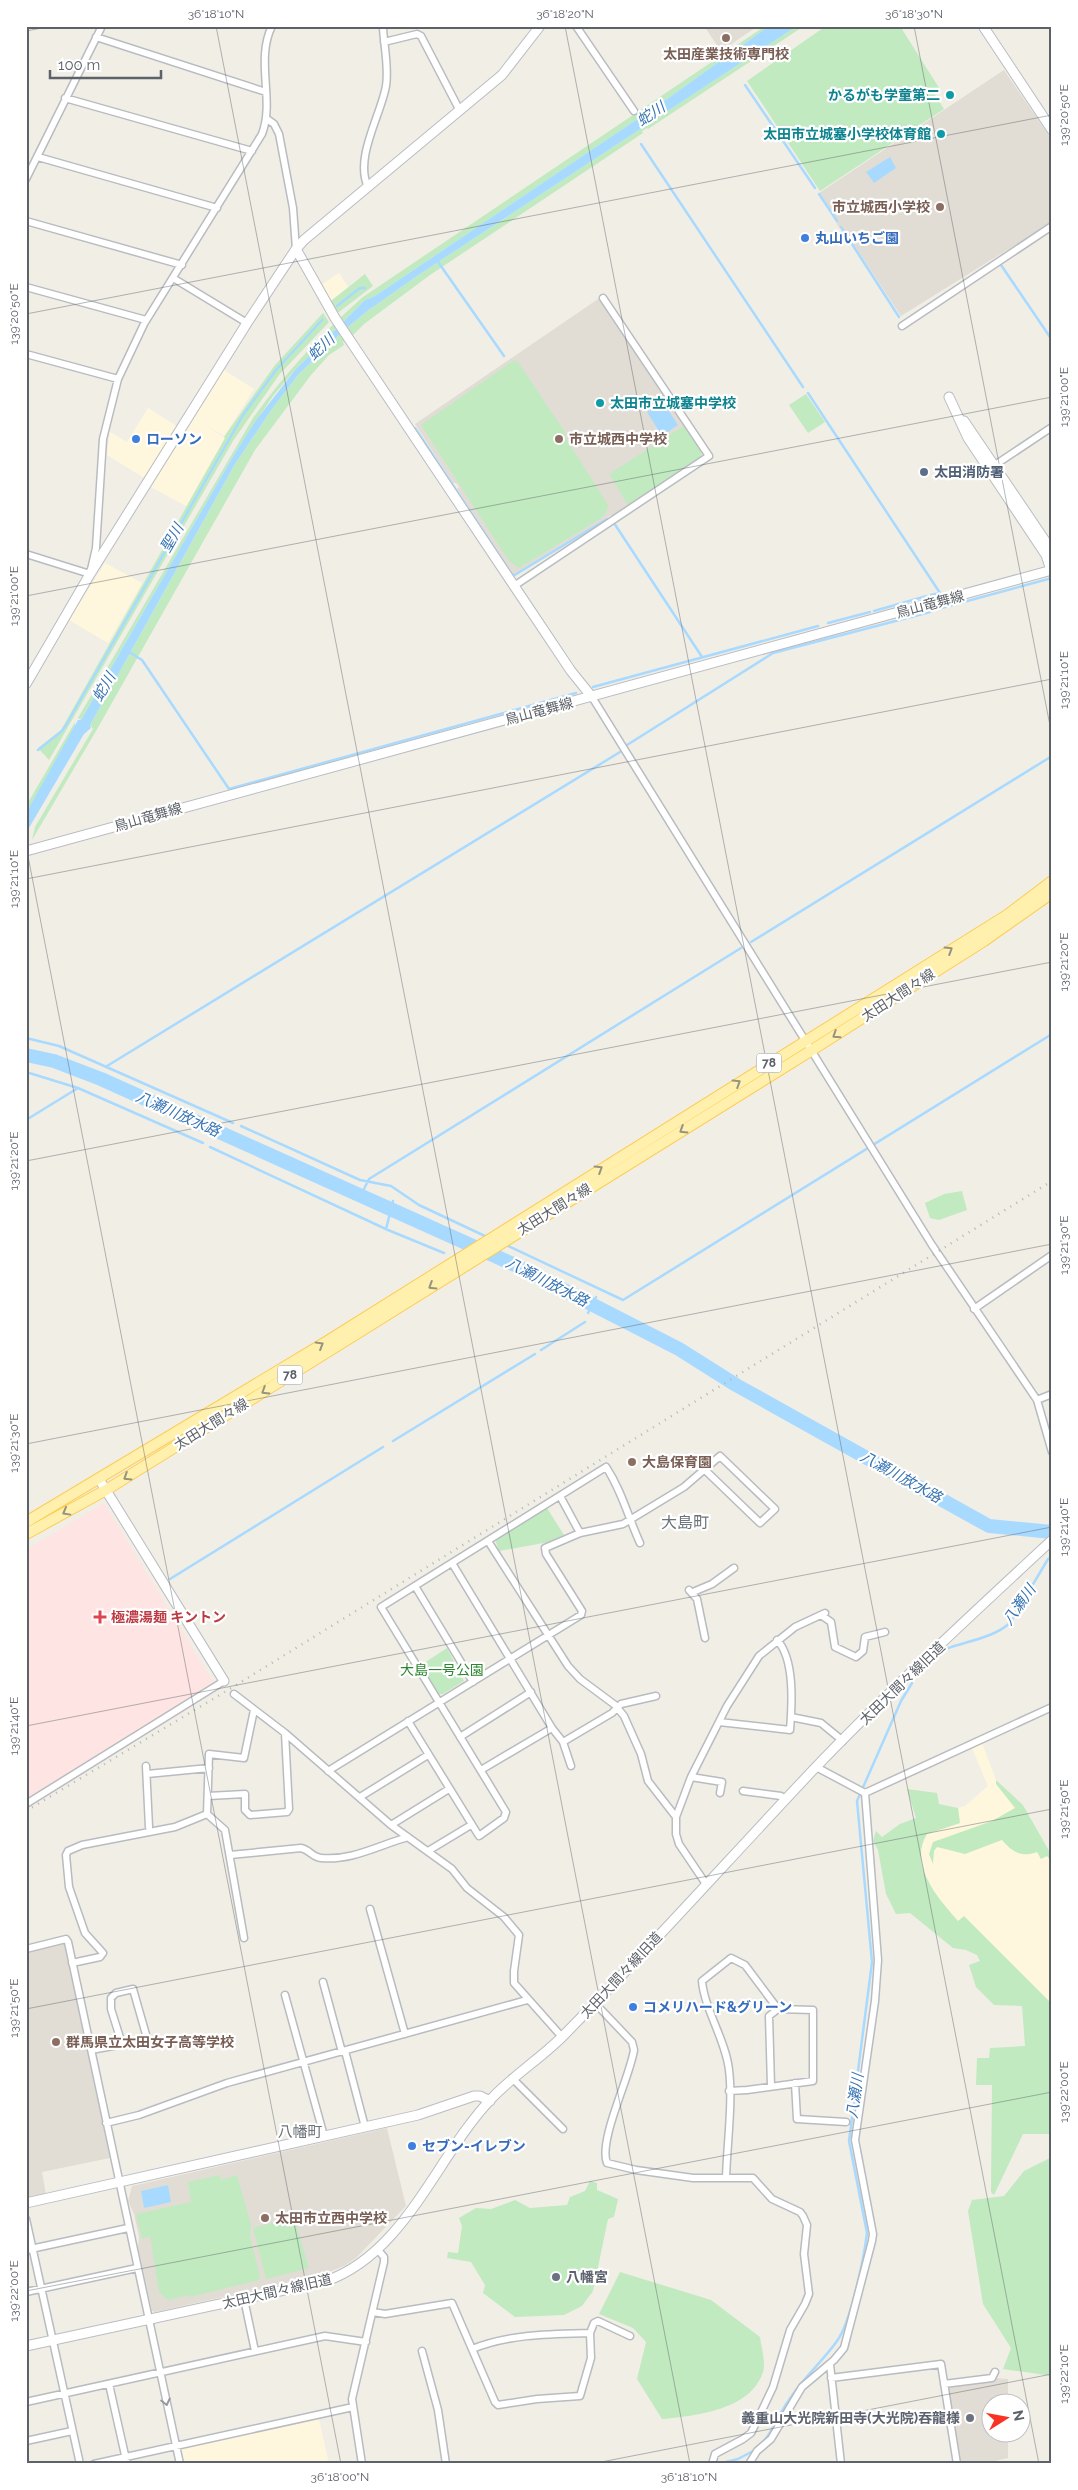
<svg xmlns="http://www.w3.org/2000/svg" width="1078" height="2490" viewBox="0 0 1078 2490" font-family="Raleway,'Noto Sans JP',sans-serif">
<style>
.commercial{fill:#fff7dd}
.education{fill:#e1ddd5}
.medical{fill:#fee4e2}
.green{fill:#c1eac0}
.water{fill:#a8daff}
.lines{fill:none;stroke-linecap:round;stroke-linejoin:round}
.stream{stroke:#a8daff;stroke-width:2.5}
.river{stroke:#a8daff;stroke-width:14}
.street-casing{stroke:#b8bcc0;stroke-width:9}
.secondary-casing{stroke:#b9bdc3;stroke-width:11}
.primary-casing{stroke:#fecc52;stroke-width:12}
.street{stroke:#fff;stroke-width:6}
.secondary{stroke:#fff;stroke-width:9}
.primary{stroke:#fff1ad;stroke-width:10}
.rail{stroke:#b5b6b7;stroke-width:2.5;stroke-dasharray:1 6;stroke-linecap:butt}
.oneway{stroke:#969480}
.oneway2{stroke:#96999d}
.ticks{fill:none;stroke:#5d6268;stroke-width:1;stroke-opacity:0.45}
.education-dot{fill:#8d6e63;stroke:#fff;stroke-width:2}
.culture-dot{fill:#0f9aa8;stroke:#fff;stroke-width:2}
.shop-dot{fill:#3f7fe0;stroke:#fff;stroke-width:2}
.service-dot{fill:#5c6f8a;stroke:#fff;stroke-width:2}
.health-dot{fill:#e0444e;stroke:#fff;stroke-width:2}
.worship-dot{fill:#6b7280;stroke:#fff;stroke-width:2}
.labels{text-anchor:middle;stroke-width:4.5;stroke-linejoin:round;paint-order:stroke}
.shield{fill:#fff;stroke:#8e9195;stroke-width:1}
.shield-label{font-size:12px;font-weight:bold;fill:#5d6268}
.education-label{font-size:14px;font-weight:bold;fill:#785e54;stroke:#fff;text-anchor:start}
.culture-label{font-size:14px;font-weight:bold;fill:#0d838f;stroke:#fff;text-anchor:end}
.shop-label{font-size:14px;font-weight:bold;fill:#366cbe;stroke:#fff;text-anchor:start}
.service-label{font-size:14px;font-weight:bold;fill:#4e5e75;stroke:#fff;text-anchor:start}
.street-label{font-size:14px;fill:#5d6268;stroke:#fff}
.health-label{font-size:14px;font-weight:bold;fill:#be3a42;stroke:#fff;text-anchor:start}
.park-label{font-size:14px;fill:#2d8630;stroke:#fff}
.worship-label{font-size:14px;font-weight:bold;fill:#5b616d;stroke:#fff;text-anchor:start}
.water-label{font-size:15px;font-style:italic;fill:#3774b2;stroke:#fff}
.neighbourhood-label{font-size:15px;fill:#6e747a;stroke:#fff}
.quarter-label{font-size:16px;fill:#6e747a;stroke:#fff}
.neatline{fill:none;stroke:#5d6268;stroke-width:2}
.ticks-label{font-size:12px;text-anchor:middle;fill:#5d6268}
</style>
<rect width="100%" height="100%" fill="#f1eee6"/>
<!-- commercial -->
<path class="commercial" d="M339 273 348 287 330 301 321 285Z
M224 370 254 389 224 436 199 421 225 438 186 506 151 487Z
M148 408 178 427 146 479 107 455 110 432 127 442Z
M105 563 142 583 108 643 69 620Z
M982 1743 996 1780 1023 1805 1052 1856V2016L964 1929 936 1895 925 1874 919 1851 926 1834 960 1823 958 1808 965 1806 988 1786 972 1748Z
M318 2415 329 2464H180L176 2446Z"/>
<!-- education -->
<path class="education" d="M704 26H758L721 51Z
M1004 70 1052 140V222L901 316 842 227 839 228 836 222 838 221 819 193Z
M598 299 601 300 702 452 701 456 612 517 611 515 516 575 513 574 457 489 459 487 456 483H453L415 424Z
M64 1942 110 2158 42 2172 46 2195 26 2199V1953Z
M387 2128 406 2206 356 2258 344 2266 322 2275 155 2312 152 2311 138 2247 139 2237 134 2214 128 2201 132 2186Z
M992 2378 1008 2379V2402H990V2432L1008 2433V2458L981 2464H957L944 2384Z"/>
<!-- medical -->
<path class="medical" d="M104 1503 213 1682 212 1686 26 1800V1550Z"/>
<!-- green -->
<path class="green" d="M765 26H769L667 99 375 296 365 300 295 370 273 396 235 453 81 720 78 718 253 418C286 372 322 333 363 297Z
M797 26H804L648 129 647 128 642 131 643 133 430 275 364 324 352 336 350 335 343 342 344 345 329 355 311 375 255 450 96 731 32 840 35 827 93 729 90 725 235 464 272 409 298 375 341 333 366 312 420 274Z
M826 26H900L941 91 935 95 944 109 820 191 747 81Z
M365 274 373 286 339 312H336L331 301Z
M323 313 329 322 279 375 233 441 49 760 38 748 61 730 225 438 224 437 275 365Z
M514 360 518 362 565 432V437L608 505 606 513 600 519 519 568 509 561 421 425Z
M806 394 825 422 808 433 789 405Z
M685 425 702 452 701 456 628 505 609 474Z
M75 722V728L26 813V806Z
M962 1191 967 1210 939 1220 930 1218 925 1203 944 1194Z
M547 1508 564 1535 549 1542 499 1551 495 1539Z
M447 1648 464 1681 443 1694H438L421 1665Z
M996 1780 1023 1805 1052 1856V1863L1047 1856 1041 1859 1037 1852C1022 1858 1012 1852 1002 1840L965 1854 937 1847 934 1851 933 1864 929 1854 933 1842 992 1821 1015 1808 996 1784Z
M907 1789 937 1793 939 1804 958 1808 960 1823 927 1834C908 1865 938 1898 958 1921L964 1916 1052 2004V2134H1023L994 2195 991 2192 992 2085H976L977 2058H989L990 2048 1025 2046 1022 2006 994 2005 976 1987 969 1965 980 1961 977 1955 966 1950 953 1948 910 1913 896 1914 886 1894 878 1850 873 1841 876 1831 882 1837 900 1824 916 1818Z
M1052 2157V2376L1003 2369 1011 2348 983 2304 968 2211 972 2200 1004 2196 1024 2171Z
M220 2175 221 2180 237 2175 251 2225 250 2236 260 2277 259 2280 190 2297 189 2295 168 2300 159 2292 150 2236 142 2239 136 2214 191 2202 188 2182Z
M590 2181 597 2183V2190L618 2199 614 2217 608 2219 593 2291 582 2306 564 2315 515 2317 483 2293 485 2285 471 2262 447 2258 448 2252 458 2253 462 2226 459 2218 476 2208 491 2209 515 2200 530 2208 567 2205 570 2197 585 2191Z
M294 2217 309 2268 266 2279 253 2228Z
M620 2272 711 2300 760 2337C761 2346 766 2363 763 2372 751 2410 695 2416 662 2419L637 2379 646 2342 633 2328 599 2314Z"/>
<!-- water -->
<path class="water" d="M769 26H797L420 274 366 312 341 333 298 375 272 409 235 464 90 725 91 728 84 734 26 833V813L78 720H81L235 453 257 419 295 370 365 300 375 296 667 99Z
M890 157 896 168 874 183 866 172Z
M663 402 678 425 662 436 647 412Z
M168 2185 171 2202 144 2208 141 2191Z"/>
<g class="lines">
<!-- stream -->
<path class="stream" d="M745 85 815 188
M641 144 803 387
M819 194 837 221
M841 227 899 317
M436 259 504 356
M1001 265 1052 340
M337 306 360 288H365
M808 393 940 593 931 595
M415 428 513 576 607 519
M614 523 702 657
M938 609 1052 578
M874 611 927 596
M828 623 870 612
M129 652 142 660 229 789 576 693
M593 687 818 626
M627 745 773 653 930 612
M38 750 62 731 66 725 243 415 276 370 322 320
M751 942 1052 756
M26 1038 59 1046 233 1123
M107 1066 620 752
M26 1072 78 1088 203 1143
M26 1120 78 1088
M241 1126 360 1180 391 1186 419 1205 487 1237
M210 1147 388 1230 444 1253
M360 1197 369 1179 741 948
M386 1229 393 1201
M506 1245 623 1300 1052 1034
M588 1313 596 1297
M541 1350 585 1322
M393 1441 535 1354
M170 1579 383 1447
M946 1649C967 1641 993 1638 1010 1623L1048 1559 1052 1558
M762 2443C774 2431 779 2413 789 2400 803 2378 823 2361 837 2341 851 2322 864 2258 867 2233L849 2141 872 1962 857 1801 901 1701 912 1683
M718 2464 738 2459 755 2450"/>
<!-- river -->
<path class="river" d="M26 1055 54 1061 101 1079 515 1265 679 1349 736 1385 989 1526 1052 1532"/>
<defs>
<path id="street" d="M576 26 634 111
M96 37 266 92
M384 42 417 34 421 36 460 111
M65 98 252 151
M267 119 274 124 279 134 293 208 296 249
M38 157 217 208
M26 179 102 26
M368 187C354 158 381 115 386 86 389 68 384 46 383 28
M26 221 182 265
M173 278 247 323
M26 287 146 320
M902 326 1052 226
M26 354 118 379
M992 467 1052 427
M26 554 90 574 96 548 103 439 118 379 144 324 262 134C275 100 255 60 272 26
M514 586 709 456 603 298
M592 697 932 1245 1037 1400 1052 1452
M974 1309 1052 1255
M1037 1400 1052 1394
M560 1496 580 1533
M488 1541 568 1666 580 1679 615 1705 624 1716 641 1754 648 1781 676 1817V1834L679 1844 706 1884
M452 1563 552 1728 563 1742 571 1766
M415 1586 473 1682
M689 1590 697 1599 705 1638
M693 1592 712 1584 734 1568
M821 1615 831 1622 835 1647 856 1657 863 1651 865 1637 885 1632
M234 1694 285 1733 391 1825 452 1869 467 1888 504 1917 519 1935 514 1971V1983L562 2037
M791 1717 821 1723 843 1741
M408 1721 479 1836 504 1818 506 1812 381 1607 606 1467C622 1491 628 1517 640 1543
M719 1722 790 1730C792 1705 795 1659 777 1640
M460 1737 531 1692
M563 1742 612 1713 621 1704 656 1696
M146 1766 149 1827
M816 1767 865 1793
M481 1770 552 1728
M328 1771 581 1615 582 1611 546 1554 545 1548 580 1533 623 1524 684 1487 720 1456 775 1509 760 1523 705 1470
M147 1774 209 1768
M691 1777 722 1782 720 1793
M743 1791 781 1796 786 1799
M865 1793 1052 1707
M208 1796 245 1794V1810L250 1815 287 1812 289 1809 285 1733
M360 1797 428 1755
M26 1804 224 1681
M676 1817 691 1777 727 1706 759 1656 795 1627 825 1613
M391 1825 449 1789
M428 1851 471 1825
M230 1855 301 1848C310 1850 312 1857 321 1858 352 1861 379 1845 408 1837
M370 1909 405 2034
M244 1938 225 1830 207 1814 209 1754 244 1758 254 1710
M26 1949 66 1939 68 1942 180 2464
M72 1963 100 1957 103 1953 85 1933 69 1887 66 1855 68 1851 82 1845 175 1827 207 1814
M323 1982 342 2052
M285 1995 324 2136
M594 2002 632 2042 634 2050C630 2077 598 2141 607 2163L636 2170 693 2178H753L772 2199 800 2212 803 2216 807 2225 804 2254 809 2294 805 2304 790 2330 773 2387 754 2427 751 2433 743 2439 715 2454 712 2464
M91 2050 145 2040 147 2038 133 1989 116 1993 111 1998V2009L122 2044
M345 2051 365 2127
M512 2078 563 2129
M795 2083 797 2119 846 2122
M729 2091 747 2090 813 2081V2010L778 2009 769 2016 771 2086
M106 2123 139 2115 227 2083 527 2000
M726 2178C727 2144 733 2102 729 2070 726 2041 704 2008 702 1981L731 1958 745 1965 778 2009
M26 2219 80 2464
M26 2250 128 2228
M26 2292 137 2268
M244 2299 255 2351
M373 2312 385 2314 452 2303 495 2402 498 2405 537 2399 580 2396 591 2358 590 2333 594 2323 598 2321 630 2336
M472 2349C509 2334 550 2334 590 2333
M422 2351 438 2410 446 2464
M830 2364 841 2464
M831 2378 941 2364 957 2464
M109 2384 127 2464
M944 2384 992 2378 995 2372
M26 2402 325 2336 366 2342
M26 2441 72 2431
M94 2464 353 2407
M362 2464 352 2399 384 2262V2257L377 2249
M749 2464 757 2451 771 2439 802 2387 834 2360 844 2348 872 2241 873 2234 855 2140 875 2001 878 1960 865 1793"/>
<path id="secondary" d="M983 26 1052 130
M296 249 335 318 571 671 592 697
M949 397 968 438 1046 555 1051 570
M964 421 1052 551
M26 684 90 574 247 323 296 249 304 240 502 75 540 26
M26 851 1052 570
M99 1479 224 1681
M26 2203 418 2115 474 2096H480L490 2101
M26 2346 326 2281C406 2253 437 2155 492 2098 514 2075 541 2058 563 2036 649 1949 730 1858 814 1769 890 1690 971 1615 1052 1540"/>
<path id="primary" d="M26 1522 326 1342 1007 915 1052 881
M26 1534 106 1490 812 1050 984 941 1052 893"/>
</defs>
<!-- street casing -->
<use href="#street" class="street-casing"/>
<!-- secondary casing -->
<use href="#secondary" class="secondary-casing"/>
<!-- primary casing -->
<use href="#primary" class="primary-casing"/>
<!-- street -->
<use href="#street" class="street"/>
<!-- secondary -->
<use href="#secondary" class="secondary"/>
<!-- primary -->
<use href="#primary" class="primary"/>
<!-- rail -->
<path class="rail" d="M26 1811 228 1690 1052 1181"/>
</g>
<!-- one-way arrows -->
<defs><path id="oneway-chevron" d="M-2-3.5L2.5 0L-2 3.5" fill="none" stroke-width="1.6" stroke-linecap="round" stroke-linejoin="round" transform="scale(1.25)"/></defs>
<g class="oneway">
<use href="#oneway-chevron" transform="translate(949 950) rotate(-32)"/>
<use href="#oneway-chevron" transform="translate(836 1035) rotate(147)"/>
<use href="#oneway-chevron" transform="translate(737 1083) rotate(-32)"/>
<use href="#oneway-chevron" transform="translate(683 1130) rotate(148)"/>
<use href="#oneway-chevron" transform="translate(599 1169) rotate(-32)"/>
<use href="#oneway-chevron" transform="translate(432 1286) rotate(148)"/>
<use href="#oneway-chevron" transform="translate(320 1345) rotate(-31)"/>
<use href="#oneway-chevron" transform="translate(265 1391) rotate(148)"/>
<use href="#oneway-chevron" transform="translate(127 1477) rotate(148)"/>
<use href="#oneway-chevron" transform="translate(66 1512) rotate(151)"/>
</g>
<use class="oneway2" href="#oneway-chevron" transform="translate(166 2402) rotate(77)"/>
<!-- ticks -->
<path class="ticks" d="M216 26 690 2464M565 26 1039 2464M914 26 1052 736M26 31 53 26M26 314 1052 115M26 596 1052 397M26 846 341 2464M26 879 1052 679M26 1161 1052 962M26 1444 1052 1244M26 1726 1052 1527M26 2009 1052 1809M26 2291 1052 2092M591 2464 1052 2374"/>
<!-- markers -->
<g class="education-dot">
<circle cx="726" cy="38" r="5"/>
<circle cx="940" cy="207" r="5"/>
<circle cx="559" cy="439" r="5"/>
<circle cx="632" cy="1462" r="5"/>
<circle cx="56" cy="2042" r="5"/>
<circle cx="265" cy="2218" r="5"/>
</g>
<g class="culture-dot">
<circle cx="950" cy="95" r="5"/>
<circle cx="941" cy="134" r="5"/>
<circle cx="600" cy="403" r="5"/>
</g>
<g class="shop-dot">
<circle cx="805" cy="238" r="5"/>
<circle cx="136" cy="439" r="5"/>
<circle cx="633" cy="2007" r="5"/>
<circle cx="412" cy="2146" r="5"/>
</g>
<circle class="service-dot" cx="924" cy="472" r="5"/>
<path class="health-dot" d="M97.5 1609.5h5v5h5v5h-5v5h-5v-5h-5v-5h5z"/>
<g class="worship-dot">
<circle cx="556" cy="2277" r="5"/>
<circle cx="970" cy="2418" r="5"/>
</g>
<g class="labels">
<!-- shield labels -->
<g class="shield">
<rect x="756.5" y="1053.5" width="25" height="19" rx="4"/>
<rect x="277.5" y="1365.5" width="25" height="19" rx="4"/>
</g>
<g class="shield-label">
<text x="769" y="1067">78</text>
<text x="290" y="1379">78</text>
</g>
<!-- education labels -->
<g class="education-label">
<text x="726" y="59" text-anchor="middle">太田産業技術専門校</text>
<text x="930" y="212" text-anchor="end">市立城西小学校</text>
<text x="569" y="444">市立城西中学校</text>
<text x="642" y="1467">大島保育園</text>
<text x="66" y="2047">群馬県立太田女子高等学校</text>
<text x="275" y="2223">太田市立西中学校</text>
</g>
<!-- culture labels -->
<g class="culture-label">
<text x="940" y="100">かるがも学童第二</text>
<text x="931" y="139">太田市立城塞小学校体育館</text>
<text x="610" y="408" text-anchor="start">太田市立城塞中学校</text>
</g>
<!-- shop labels -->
<g class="shop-label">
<text x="815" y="243">丸山いちご園</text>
<text x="146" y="444">ローソン</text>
<text x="643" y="2012">コメリハード&amp;グリーン</text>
<text x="422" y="2151">セブン-イレブン</text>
</g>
<!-- service labels -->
<g class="service-label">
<text x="934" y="477">太田消防署</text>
</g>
<!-- street labels -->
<g class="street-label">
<text transform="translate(930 604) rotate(-15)" y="5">鳥山竜舞線</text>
<text transform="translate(539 711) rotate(-15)" y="5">鳥山竜舞線</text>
<text transform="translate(148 817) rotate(-16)" y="5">鳥山竜舞線</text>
<text transform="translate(898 995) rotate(-33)" y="5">太田大間々線</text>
<text transform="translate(554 1209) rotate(-32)" y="5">太田大間々線</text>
<text transform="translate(211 1424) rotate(-32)" y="5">太田大間々線</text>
<text transform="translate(902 1683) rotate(-44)" y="5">太田大間々線旧道</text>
<text transform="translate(621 1975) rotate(-47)" y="5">太田大間々線旧道</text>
<text transform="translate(277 2291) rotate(-13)" y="5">太田大間々線旧道</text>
</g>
<!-- health labels -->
<g class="health-label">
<text x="111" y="1622">極濃湯麺 キントン</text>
</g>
<!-- park labels -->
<g class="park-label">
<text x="442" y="1675">大島一号公園</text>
</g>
<!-- worship labels -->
<g class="worship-label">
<text x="566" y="2282">八幡宮</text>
<text x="960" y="2423" text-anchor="end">義重山大光院新田寺(大光院)吞龍様</text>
</g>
<!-- water labels -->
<g class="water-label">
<text transform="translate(651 114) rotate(-34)" y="5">蛇川</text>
<text transform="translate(321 347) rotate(-43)" y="5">蛇川</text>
<text transform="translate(172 538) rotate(-60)" y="5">聖川</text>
<text transform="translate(104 687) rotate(-60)" y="5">蛇川</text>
<text transform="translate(178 1114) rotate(24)" y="5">八瀬川放水路</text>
<text transform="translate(547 1282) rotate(27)" y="5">八瀬川放水路</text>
<text transform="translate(901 1477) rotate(29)" y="5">八瀬川放水路</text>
<text transform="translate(1019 1605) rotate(-55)" y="5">八瀬川</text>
<text transform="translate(855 2096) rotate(-82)" y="5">八瀬川</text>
</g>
<!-- neighbourhood labels -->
<g class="neighbourhood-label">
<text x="300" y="2137">八幡町</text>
</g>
<!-- quarter labels -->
<g class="quarter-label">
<text x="685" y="1528">大島町</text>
</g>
</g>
<!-- border -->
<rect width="1078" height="2490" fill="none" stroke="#ffffff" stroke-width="55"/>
<!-- north arrow -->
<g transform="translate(1006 2418) rotate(79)"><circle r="24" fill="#ffffff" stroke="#bec0c3"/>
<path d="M0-4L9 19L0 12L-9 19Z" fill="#f93224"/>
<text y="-8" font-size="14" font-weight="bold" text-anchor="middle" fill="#5d6268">N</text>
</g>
<!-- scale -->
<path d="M50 70v8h111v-8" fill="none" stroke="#5d6268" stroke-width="2.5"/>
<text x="58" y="70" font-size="15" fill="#5d6268" stroke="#ffffff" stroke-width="4" paint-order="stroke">100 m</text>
<rect x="28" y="28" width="1022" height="2434" class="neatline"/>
<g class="ticks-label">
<text x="216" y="18">36°18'10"N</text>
<text x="565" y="18">36°18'20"N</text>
<text x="914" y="18">36°18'30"N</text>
<text transform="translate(1064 115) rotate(-90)" y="4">139°20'50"E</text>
<text transform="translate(14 314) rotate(-90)" y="4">139°20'50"E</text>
<text transform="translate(1064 397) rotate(-90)" y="4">139°21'00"E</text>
<text transform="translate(14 596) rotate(-90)" y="4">139°21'00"E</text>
<text transform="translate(1064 680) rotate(-90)" y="4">139°21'10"E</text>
<text transform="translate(14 879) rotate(-90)" y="4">139°21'10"E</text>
<text transform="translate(1064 962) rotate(-90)" y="4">139°21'20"E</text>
<text transform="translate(14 1161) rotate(-90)" y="4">139°21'20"E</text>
<text transform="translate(1064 1245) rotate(-90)" y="4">139°21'30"E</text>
<text transform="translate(14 1443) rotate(-90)" y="4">139°21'30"E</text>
<text transform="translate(1064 1527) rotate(-90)" y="4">139°21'40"E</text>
<text transform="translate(14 1726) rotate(-90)" y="4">139°21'40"E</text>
<text transform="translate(1064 1809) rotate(-90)" y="4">139°21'50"E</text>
<text transform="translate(14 2008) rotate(-90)" y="4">139°21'50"E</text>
<text transform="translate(1064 2092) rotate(-90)" y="4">139°22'00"E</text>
<text transform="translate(14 2291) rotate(-90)" y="4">139°22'00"E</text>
<text transform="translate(1064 2374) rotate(-90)" y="4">139°22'10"E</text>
<text x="340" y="2481">36°18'00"N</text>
<text x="689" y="2481">36°18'10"N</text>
</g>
</svg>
